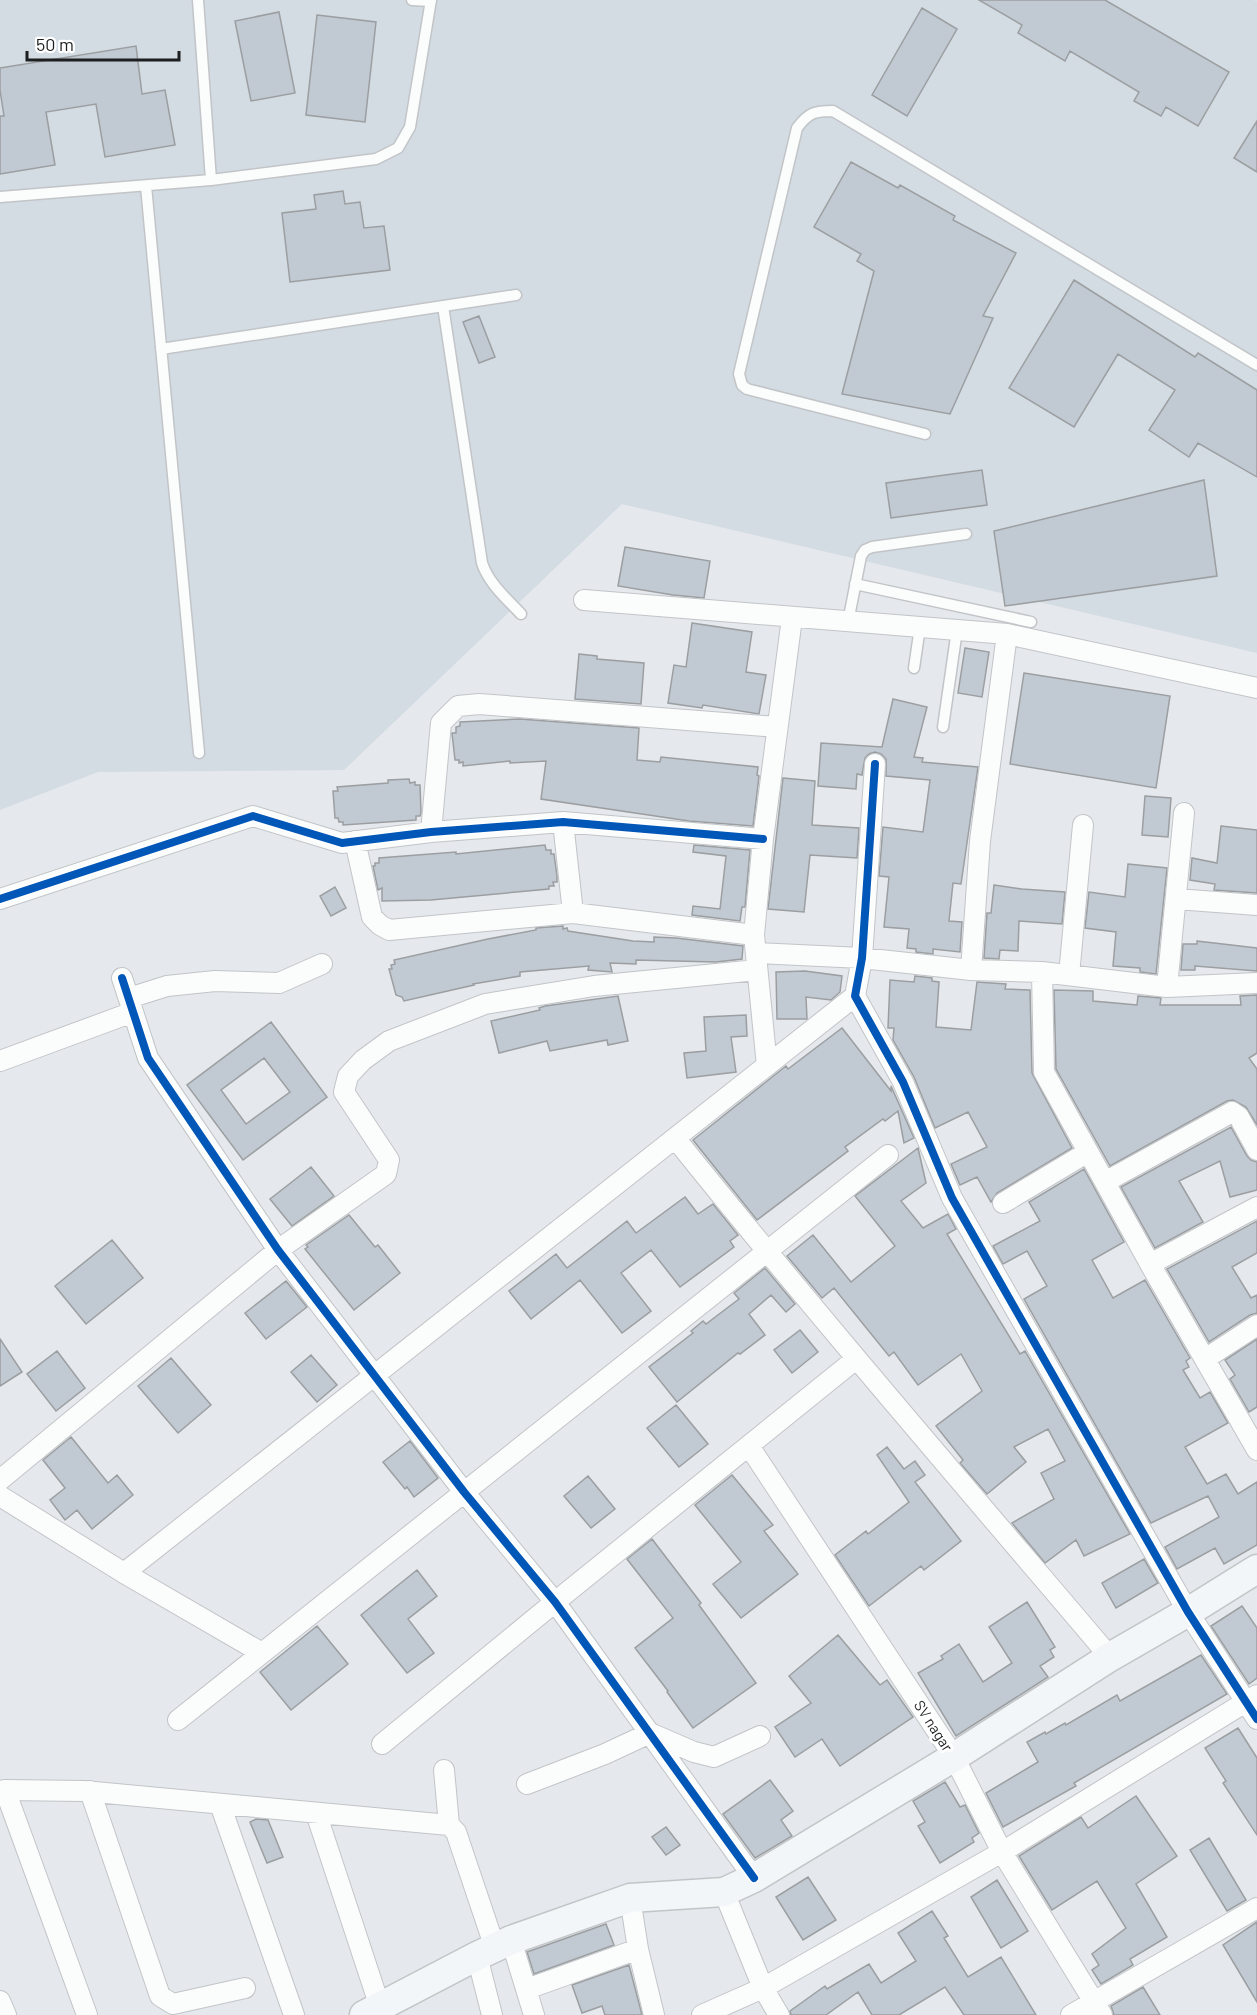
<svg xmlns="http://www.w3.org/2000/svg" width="1257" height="2015" viewBox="0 0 1257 2015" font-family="Barlow,sans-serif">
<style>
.built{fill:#d3dbe3}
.building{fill:#c1c9d2;stroke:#9c9fa1;stroke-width:1.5;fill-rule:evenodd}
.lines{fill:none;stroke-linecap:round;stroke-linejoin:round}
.lane-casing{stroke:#c2c5c8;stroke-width:13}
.street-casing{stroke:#c2c5c8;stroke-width:22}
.secondary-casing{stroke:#c2c5c8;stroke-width:31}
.lane{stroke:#fbfcfc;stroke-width:10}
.street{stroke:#fbfcfc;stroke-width:20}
.secondary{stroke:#f3f6f8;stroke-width:28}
.cycleway-casing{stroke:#fff;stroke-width:11}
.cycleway{stroke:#0057b8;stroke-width:8}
.labels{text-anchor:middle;stroke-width:6;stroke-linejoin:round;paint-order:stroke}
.street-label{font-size:15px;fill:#1c1e20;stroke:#fff}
</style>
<rect width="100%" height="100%" fill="#e5e8ec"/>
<!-- built -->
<path class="built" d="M0 0H1254L1257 1V653L622 504 344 770 98 772 0 810Z"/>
<!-- building -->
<path class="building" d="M979 0H1105L1229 72 1198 126 1166 107 1161 116 1134 101 1139 92 1070 51 1065 61 1018 33 1022 25Z
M922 8 957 29 907 116 872 95Z
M279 12 295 93 251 101 235 21Z
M317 15 376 22 365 122 306 115Z
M136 46 142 94 165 90 175 145 105 157 96 104 46 112 55 165 0 174V116H4L0 90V68Z
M1257 121V172L1234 158Z
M851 162 898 188 900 185 955 216 953 220 1016 253 983 316 993 318 950 414 842 394 874 271 857 261 861 254 814 227Z
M343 191 345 204 360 202 364 228 384 226 390 270 290 282 282 213 316 209 314 195Z
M1074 280 1195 357 1198 353 1257 390V477L1198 443 1189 457 1149 430 1175 390 1118 354 1074 427 1009 388Z
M479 316 495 357 479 363 463 322Z
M982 470 987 505 891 518 886 483Z
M1204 480 1217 576 1005 606 994 531Z
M625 547 710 561 704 598 673 595 618 586Z
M692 623 752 632 746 672 766 675 759 714 703 705 702 708 668 703 674 665 686 667Z
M965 648 989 652 982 697 958 693Z
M579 654 597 656V659L644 663 641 704 575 699Z
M1024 673 1170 696 1156 788 1010 764Z
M893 699 927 707 914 757 923 758 922 762 978 767 961 884 953 883 949 921 962 922 960 952 933 949V954L916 952V949L907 948 909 929 884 927 889 877 879 876 883 827 923 832 930 780 886 776V759L881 754 875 752 869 754 865 758 862 775 857 774 856 789 818 786 821 743 882 747Z
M520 719 639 728 637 760 660 762 661 757 758 767 757 775 759 776 753 826 689 821 541 799 546 761 510 763V761L463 766V762L459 763V760H455L452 733H456V727L460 726V722Z
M783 778 815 781 812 825 859 828 857 858 810 855 804 912 768 909Z
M409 779 410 783 415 782V785H420L421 813 420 816H416V820L343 825V822H339L338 818H335L333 791H338L337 787 388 783V780Z
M1145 796 1171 798 1168 837 1142 835Z
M1221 826 1257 830V893L1214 890 1215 884 1190 880 1192 858 1217 863Z
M545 845 546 850H551V854H554L557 876V882H553L554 886H549V889L431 900 382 901V888L378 890 373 866H375V863H379V858L456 852V854Z
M694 845 750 850 745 907H742L740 921 692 915 693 906 720 909 726 856 693 852Z
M1128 864 1167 868 1156 974 1140 972V968L1113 966 1116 932 1085 928 1089 892 1125 897Z
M994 885 1022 889 1065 892 1062 924 1019 921 1018 951 1000 950 999 959 984 958 987 913H991Z
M335 887 346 908 331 916 320 896Z
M563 926V929L567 928 568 931 633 941 654 942V937L676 938 743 946 742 959 716 962 636 960V964L610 963 612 972 588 970 589 966 520 972V976L473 984 474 985 404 1001 402 997 396 995 389 969H392L391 965 395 964 394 960 488 939 536 930V928Z
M1197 941 1257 948V971L1195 966V970H1181L1183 944H1197Z
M805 971 842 976 840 992 831 1000 806 997 807 1019H777L776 972Z
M915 976 932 978V981L939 982 936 1027 971 1030 977 982 1006 984 1005 989 1030 990 1032 1073 1072 1148 997 1193 991 1202 977 1177 960 1185 951 1164 987 1147 968 1112 935 1128 914 1077 893 1040 894 1028H888L890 980 914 982Z
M1054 990 1093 991V1001L1137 1005 1138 996 1161 998 1160 1005H1241L1240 996 1257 995V1053L1249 1058 1257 1069V1125L1246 1107 1233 1100 1227 1101 1110 1166 1056 1069Z
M618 996 628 1041 608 1045 607 1040 550 1051 547 1041 499 1053 491 1021 540 1010 539 1008 545 1006Z
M746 1015 747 1036 731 1037 736 1072 687 1078 684 1053 706 1051 704 1017Z
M271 1022 327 1097 243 1160 187 1085ZM264 1058 290 1092 246 1124 221 1090Z
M842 1028 891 1091V1086L914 1138 904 1143 898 1111 885 1121 883 1119 845 1147 848 1151 757 1220 693 1140 786 1066 788 1069Z
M1231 1127 1247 1156 1251 1160 1257 1162V1190L1230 1197 1220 1161 1179 1181 1203 1222 1155 1248 1121 1187Z
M918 1148 926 1183 901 1201 923 1228 948 1214 956 1229 947 1234 1020 1354 1025 1351 1130 1534 1084 1556 1076 1540 1045 1563 1012 1523 1054 1499 1041 1473 1065 1461 1048 1429 1014 1447 1026 1462 987 1494 960 1463 963 1460 936 1426 982 1391 961 1354 918 1385 894 1352 889 1356 834 1288 822 1298 787 1256 813 1235 851 1282 895 1246 855 1196Z
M311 1167 334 1196 292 1226 270 1199Z
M1084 1169 1124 1242 1092 1260 1113 1298 1145 1280 1190 1358 1186 1361 1189 1367 1183 1370 1200 1398 1210 1392 1228 1423 1185 1447 1207 1484 1226 1474 1238 1494 1257 1482V1545L1224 1564 1215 1548 1177 1569 1165 1547 1219 1517 1208 1496 1151 1523 1024 1299 1047 1286 1027 1251 1003 1264 993 1246 1040 1221 1029 1202Z
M685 1197 698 1214 713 1204 738 1235 730 1241 734 1247 680 1287 651 1250 621 1273 651 1311 622 1333 580 1280 531 1319 509 1291 556 1254 567 1268 627 1221 636 1233Z
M349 1215 375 1247 378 1245 400 1273 354 1310 305 1249 308 1247 306 1245Z
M1257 1221V1253L1232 1267 1251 1298 1257 1295V1313L1250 1315 1209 1342 1167 1269Z
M112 1240 143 1278 86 1324 55 1286Z
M765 1268 795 1304 786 1312 771 1295 749 1314 765 1335 740 1354 738 1353 677 1402 649 1367 693 1333 691 1331 703 1321 706 1324 739 1299 734 1293Z
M286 1281 307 1307 266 1339 245 1313Z
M800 1330 818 1352 792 1373 774 1350Z
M0 1339 22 1372 0 1386Z
M1257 1339V1407L1249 1412 1230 1379 1235 1375 1225 1360Z
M57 1351 85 1388 56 1411 27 1374Z
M311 1355 337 1385 317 1402 291 1372Z
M171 1358 211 1405 178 1433 138 1386Z
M676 1405 708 1444 679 1467 647 1428Z
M71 1437 108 1483 117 1475 133 1495 92 1529 77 1510 65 1520 50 1500 65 1488 43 1460Z
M410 1441 438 1478 414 1497 407 1487 405 1489 383 1462Z
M887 1447 904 1469 915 1461 925 1475 915 1482 961 1541 924 1570 921 1566 869 1606 835 1555 866 1531 868 1534 909 1502 877 1455Z
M732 1475 773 1525 764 1531 798 1574 741 1618 713 1584 741 1562 695 1505Z
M588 1476 615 1509 591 1528 564 1496Z
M652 1539 701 1603 699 1605 756 1683 693 1728 667 1692 668 1691 635 1648 673 1618 627 1559Z
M1144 1559 1158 1583 1116 1608 1102 1583Z
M417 1570 437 1596 408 1619 434 1653 407 1673 361 1615Z
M1027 1602 1055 1647 1050 1650 1054 1657 1040 1666 1048 1677 956 1736 918 1673 943 1659 941 1656 959 1644 983 1682 1012 1663 989 1627Z
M1242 1606 1257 1628V1678L1249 1684 1211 1626Z
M317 1626 348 1664 291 1710 260 1672Z
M838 1635 880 1685 887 1680 913 1717 840 1766 822 1739 795 1757 775 1727 811 1703 789 1676Z
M1201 1655 1227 1694 1074 1783 1076 1786 1003 1827 986 1793 1038 1762 1027 1742 1045 1732 1046 1734 1065 1723 1066 1725 1117 1695 1120 1701Z
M1238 1728 1257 1758V1835L1223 1783 1226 1781 1205 1748Z
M770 1780 793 1811 781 1820 792 1836 755 1858 723 1814Z
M945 1782 960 1807 965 1805 979 1833 972 1838 974 1842 940 1863 918 1826 925 1822 913 1801Z
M1136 1796 1177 1856 1136 1884 1167 1937 1130 1959 1133 1965 1101 1984 1092 1970 1099 1965 1092 1954 1126 1928 1097 1881 1052 1910 1019 1856 1081 1817 1088 1828Z
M256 1819 268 1820 283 1857 267 1863 250 1822Z
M666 1827 680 1845 666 1855 652 1837Z
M1209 1838 1246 1900 1227 1911 1190 1850Z
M808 1877 836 1920 803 1940 776 1897Z
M997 1880 1028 1931 1001 1948 971 1897Z
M932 1911 948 1936 944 1938 968 1977 1001 1957 1036 2015H964L945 1987 899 2015H872L858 1992 826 2015H791L790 2011 825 1986 827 1989 869 1964 881 1983 916 1961 898 1933Z
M1257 1922V2002L1223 1945Z
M606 1924 614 1945 534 1974 527 1952Z
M629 1965 642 2015H605L602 2006 582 2013 572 1985Z
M1143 1987 1160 2015H1114L1111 2006Z"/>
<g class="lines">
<defs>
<path id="lane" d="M198 0 211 180
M412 0 431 1
M146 186 199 753
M0 197 211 180 376 159 398 148 410 127 431 0
M443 306 482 563C489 584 507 599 521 614
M161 349 516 295
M925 434 747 389 742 385 739 374 797 128C809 112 815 111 833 111L1257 365
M855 584 1031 622
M848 622 861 556 865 550 872 547 966 534
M914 668 920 627
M943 727 957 630"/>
<path id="street" d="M584 600 1007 634 1257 688
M875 764 862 958 855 996 903 1082 952 1198 1188 1612 1257 1719
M431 832 441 723 458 706 479 704 777 727
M355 841 372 917 380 925 389 930 573 913 563 822
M0 899 253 816 342 843 431 832 563 822 763 839
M1176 899 1257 905
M573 913 754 935
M756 953 862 958 971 970 1042 972 1167 987 1257 983
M971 970 980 841 1007 634
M1042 972 1044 1072 1150 1264 1257 1450
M1069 975 1083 825
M122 978 148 1058 278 1250 464 1492 555 1602 754 1878
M1167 987 1184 813
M129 998 167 986 215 981 279 983 322 964
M0 1061 133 1012
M767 1066 754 935 763 839 792 618
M675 1138C816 1314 964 1485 1110 1657
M1105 1182 1232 1112 1239 1117 1257 1150
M1003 1203 1088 1152
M1150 1264 1257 1207
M1205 1359 1257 1325
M749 1446 954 1757 1002 1852 1102 2015
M0 1480 278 1250 386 1174 389 1160 344 1092 348 1076 363 1060 389 1041 485 1004 594 986 757 970
M0 1496 124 1573 262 1653
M124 1573 855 996
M178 1720 888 1155
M382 1744 555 1602 856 1359
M444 1770 449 1825
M527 1784 605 1754 650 1733 694 1752 714 1757 760 1736
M5 1790 84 1791 449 1825 456 1832 495 1948
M0 1791 5 1790 87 2015
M90 1791 160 1996 173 2004 245 1988
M220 1804 294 2015
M316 1813 380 2007
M724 1892 763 1988 779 2015
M630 1898 638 1949 654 2015
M511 1940 534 2015
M477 1956 492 2015
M527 1989 638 1949
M0 2001 6 2015
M702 2015 763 1988 1002 1852 1257 1695
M1071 2015 1257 1908"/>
<path id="secondary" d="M364 2015 477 1956 511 1940 630 1898 724 1892 754 1878 954 1757 1110 1657 1188 1612 1257 1569"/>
</defs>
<!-- lane casing -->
<use href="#lane" class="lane-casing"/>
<!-- street casing -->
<use href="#street" class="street-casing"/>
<!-- secondary casing -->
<use href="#secondary" class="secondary-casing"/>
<!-- lane -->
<use href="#lane" class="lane"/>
<!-- street -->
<use href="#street" class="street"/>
<!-- secondary -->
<use href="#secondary" class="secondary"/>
<defs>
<path id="cycleway" d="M875 764 862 958 855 996 903 1082 952 1198 1188 1612 1257 1719
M0 899 253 816 342 843 431 832 563 822 763 839
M122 978 148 1058 278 1250 464 1492 555 1602 754 1878"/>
</defs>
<!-- cycleway casing -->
<use href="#cycleway" class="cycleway-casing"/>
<!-- cycleway -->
<use href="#cycleway" class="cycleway"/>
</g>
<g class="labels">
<!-- street labels -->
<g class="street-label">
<text transform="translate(933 1726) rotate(57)" y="5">SV nagar</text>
</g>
</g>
<!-- scale -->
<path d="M27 51v9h152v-9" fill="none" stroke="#1c1e20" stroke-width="3"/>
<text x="36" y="51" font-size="18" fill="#1c1e20" stroke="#ffffff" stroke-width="4.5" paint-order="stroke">50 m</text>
</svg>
